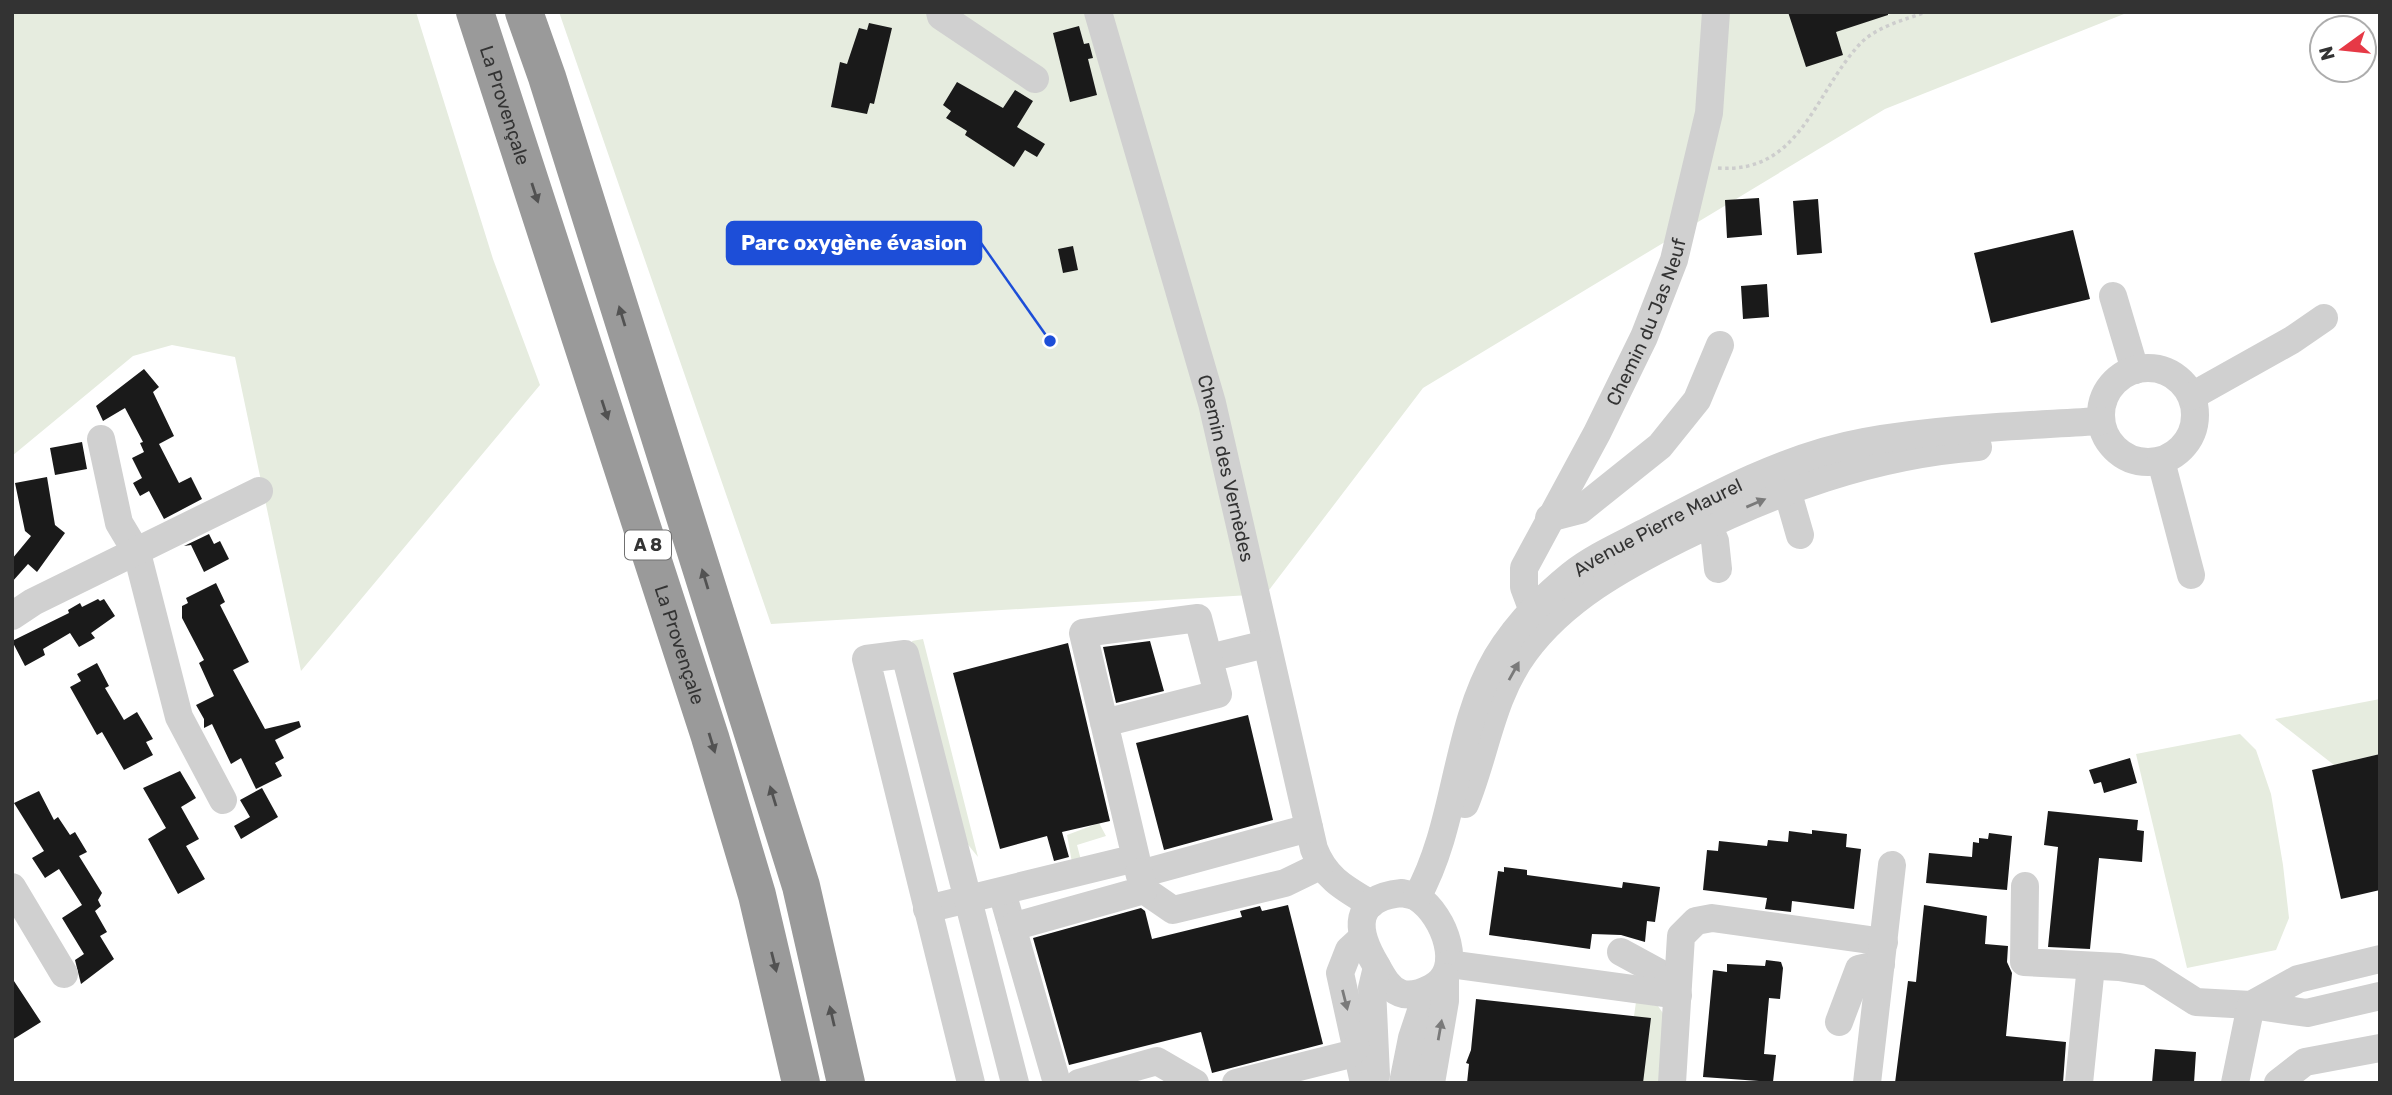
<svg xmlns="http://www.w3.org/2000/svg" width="2392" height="1095" viewBox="0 0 2392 1095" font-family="Rubik,sans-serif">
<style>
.green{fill:#e6ecdf}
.building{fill:#1a1a1a}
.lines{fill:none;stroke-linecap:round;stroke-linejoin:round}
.path{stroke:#cdcdcd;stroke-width:3.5;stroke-dasharray:3.5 3.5;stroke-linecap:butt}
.minor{stroke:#d0d0d0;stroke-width:28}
.highway{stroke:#9a9a9a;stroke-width:38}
.oneway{fill:#525252}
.oneway2{fill:#7a7a7a}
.labels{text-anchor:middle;stroke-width:7;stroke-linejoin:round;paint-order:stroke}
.shield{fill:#fff;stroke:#707070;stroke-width:2}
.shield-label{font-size:18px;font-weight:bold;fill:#333}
.street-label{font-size:19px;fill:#333;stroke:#fff}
.leader{fill:none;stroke:#1d4ed8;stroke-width:2.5}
.callout-dot{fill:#1d4ed8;stroke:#fff;stroke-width:2.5}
.callout{fill:#1d4ed8;stroke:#1d4ed8;stroke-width:2.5}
.callout-label{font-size:21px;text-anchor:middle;font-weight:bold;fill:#fff}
</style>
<rect width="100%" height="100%" fill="#fff"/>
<!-- green -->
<path class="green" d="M12 12H416L493 259 540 385 301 671 235 357 172 345 133 356 12 456Z
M559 12H2129L1885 109 1423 388 1266 594 771 624Z
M923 639 978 857 965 841 912 641Z
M2380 699V754L2334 765 2275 719Z
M2240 734 2256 750 2271 794 2283 865 2289 918 2276 950 2187 968 2136 754Z
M1099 823 1106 836 1077 845 1082 864 1073 868 1067 835Z
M1636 1002 1658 1006 1667 1019 1661 1083H1643L1634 1016Z"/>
<!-- building -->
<path class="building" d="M1788 12H1888V15L1836 32 1843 55 1806 67Z
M869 23 892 28 874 104 870 103 867 114 831 107 840 62 847 64 859 28 867 30Z
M1079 26 1084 44 1089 43 1093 58 1088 59 1097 95 1070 102 1053 33Z
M957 82 1003 108 1015 90 1033 101 1017 127 1045 144 1037 157 1025 150 1014 167 965 135 967 131 946 118 951 111 943 105Z
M1759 198 1762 235 1727 238 1725 200Z
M1818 199 1822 253 1797 255 1793 201Z
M2073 230 2090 299 1991 323 1974 253Z
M1073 246 1078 270 1063 273 1058 249Z
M1767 284 1769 317 1743 319 1741 286Z
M144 369 159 387 153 392 174 436 159 444 179 483 191 477 202 499 164 519 149 491 140 496 133 483 142 478 132 458 144 452 140 443 143 442 125 408 103 421 96 406Z
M82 442 87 469 55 475 50 448Z
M47 477 55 525 65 533 37 572 28 564 12 582V559L31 536 25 531 15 483Z
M209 534 214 544 220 541 229 559 204 572 191 545 184 546Z
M216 583 225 602 220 605 249 662 233 670 265 729 299 721 301 727 275 740 284 758 275 763 282 776 256 789 241 758 231 764 212 724 204 728V719L196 705 214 696 199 663 204 660 182 618V606L188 603 186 598Z
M98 599 100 601 104 599 115 616 91 633 95 638 79 647 70 633 43 649 45 655 25 666 12 641 69 613 68 610 80 603 82 607Z
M1150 641 1164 691 1116 703 1103 647Z
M1068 643 1110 821 1062 832 1069 857 1054 861 1047 836 1000 849 953 673Z
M97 663 109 686 105 688 124 720 137 712 153 739 146 742 153 755 124 770 102 732 97 735 70 687 81 681 77 674Z
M1248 715 1273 820 1164 850 1136 743Z
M2380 754V890L2341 899 2312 770Z
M2130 758 2137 783 2104 793 2101 782 2094 784 2089 770Z
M180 771 196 798 181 807 199 839 186 846 205 879 178 894 148 839 166 828 143 788Z
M262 788 278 817 241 839 234 826 250 817 240 800Z
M39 791 54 820 58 817 70 835 75 832 87 852 79 856 102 893 98 900 101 906 95 911 107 932 100 936 114 959 81 984 75 960 84 954 62 918 82 905 59 869 45 878 32 858 44 851 14 803Z
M2048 811 2138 820 2137 830 2144 831 2142 862 2099 858 2090 949 2048 947 2058 847 2044 845Z
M1812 830 1847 834 1846 847 1861 849 1854 909 1792 901 1791 912 1765 909 1767 898 1703 890 1707 850 1718 851 1719 841 1767 846 1768 840 1788 842 1789 831 1812 834Z
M1989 833 2012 836 2007 890 1926 883 1929 853 1972 857 1973 842 1979 843V838L1988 839Z
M1504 867 1527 870V875L1622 888 1623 882 1660 887 1655 922 1647 921 1645 942 1621 935 1592 934 1590 949 1489 935 1498 871 1504 872Z
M1288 905 1323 1044 1212 1073 1201 1032 1069 1065 1033 938 1141 908 1145 911 1152 939 1242 917 1240 911 1260 906 1262 911Z
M1924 905 1987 916 1985 944 2008 946 2007 962 2012 973 2006 1036 2066 1042 2063 1083H1895L1908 981 1916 982Z
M1766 960 1781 962 1783 968 1780 999 1769 998 1764 1054 1776 1055 1773 1082 1703 1077 1713 970 1727 972V964L1765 966Z
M12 978 41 1022 12 1040Z
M1476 999 1651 1018 1643 1083H1467L1469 1064 1466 1063 1471 1050Z
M2155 1049 2196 1052 2194 1083H2152Z"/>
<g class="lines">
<!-- path -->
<path class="path" d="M1718 168C1800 174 1814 94 1859 45 1875 27 1904 20 1926 12"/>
<!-- minor -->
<g class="minor">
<path d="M940 12 941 16 1035 79"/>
<path id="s1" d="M1098 12 1212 403 1314 849C1325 878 1344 888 1371 904"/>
<path d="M2113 296 2135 370"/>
<circle cx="2148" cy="415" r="47"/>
<path d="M2192 396 2292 340 2324 318"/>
<path d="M101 439 119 523 137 553 179 717 223 800"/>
<path d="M2161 461 2191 575"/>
<path d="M1787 490 1800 535"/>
<path d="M1549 518 1580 510 1660 446 1697 400 1720 345"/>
<path d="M1708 525 1715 541 1718 569"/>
<path id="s2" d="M1533 611 1524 587V568L1597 433 1644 337 1674 260 1709 113 1716 12"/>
<path d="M12 616 33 602 259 491"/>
<path d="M1209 658 1266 644"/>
<path d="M1465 804C1486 753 1491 698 1525 652 1564 599 1623 567 1681 538 1775 491 1872 455 1978 447"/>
<path d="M1140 874 1309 828"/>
<path d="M2025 886 2024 962 2119 967 2149 972 2196 1002 2251 1005 2307 1013 2380 996"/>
<path d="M12 887 64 974"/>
<path d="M1144 890 1173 910 1285 883 1320 866"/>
<path d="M1002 892 1057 1083"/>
<path d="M1402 893C1407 894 1414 895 1418 898 1444 915 1466 971 1431 988 1421 993 1410 997 1400 993 1388 988 1382 976 1376 965 1355 930 1352 898 1402 893Z"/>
<path id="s3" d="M1417 897C1458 823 1454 731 1497 657 1515 627 1544 597 1571 575 1592 558 1621 545 1644 533 1713 496 1787 456 1864 442 1942 428 2022 426 2101 421"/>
<path d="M927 909 1136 858 1083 633 1198 618 1218 694 1104 723"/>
<path d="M1012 927 1144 890 1139 872"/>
<path d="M1361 939 1349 950 1340 973 1364 1083"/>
<path d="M1621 952 1678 983"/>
<path d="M1449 964 1678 995"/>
<path d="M1839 1022 1859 969 1881 964"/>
<path d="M1376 1075 1372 988 1377 967"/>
<path d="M971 1083 866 659 905 654 1015 1083"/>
<path d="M1079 1083 1157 1061 1195 1083"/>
<path d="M1236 1083 1347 1055 1356 1048"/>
<path d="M1403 1083 1412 1038 1428 990"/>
<path d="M1431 1083 1445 1001V977"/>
<path d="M1672 1083 1681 936 1696 921 1712 918 1884 942"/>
<path d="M1867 1083 1892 865"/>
<path d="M2079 1083 2091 966"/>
<path d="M2235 1083 2251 1005 2298 979 2380 959"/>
<path d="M2278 1083 2305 1062 2380 1048"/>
</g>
<!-- highway -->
<g class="highway">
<path id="s4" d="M475 12 710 737 757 895 801 1083"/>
<path d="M524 12 547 77 801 886 846 1083"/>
</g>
</g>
<!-- one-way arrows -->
<defs><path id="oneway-solid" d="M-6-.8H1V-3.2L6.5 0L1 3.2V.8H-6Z" transform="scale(1.75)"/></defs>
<g class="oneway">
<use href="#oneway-solid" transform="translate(535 193) rotate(72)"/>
<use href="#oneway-solid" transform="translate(622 316) rotate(-107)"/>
<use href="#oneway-solid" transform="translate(605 410) rotate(72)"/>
<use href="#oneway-solid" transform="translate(705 579) rotate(-107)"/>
<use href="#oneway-solid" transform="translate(712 743) rotate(73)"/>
<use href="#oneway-solid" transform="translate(773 796) rotate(-107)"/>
<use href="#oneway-solid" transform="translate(774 962) rotate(76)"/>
<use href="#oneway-solid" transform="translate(832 1016) rotate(-103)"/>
</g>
<g class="oneway2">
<use href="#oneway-solid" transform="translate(1756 503) rotate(-23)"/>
<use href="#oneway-solid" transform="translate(1514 671) rotate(-61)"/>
<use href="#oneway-solid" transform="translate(1345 1000) rotate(76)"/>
<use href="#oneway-solid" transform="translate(1440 1030) rotate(-80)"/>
</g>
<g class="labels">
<!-- shield labels -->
<rect class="shield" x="625" y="530.5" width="46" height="29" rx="5"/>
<g class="shield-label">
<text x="648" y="551">A 8</text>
</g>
<!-- street labels -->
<g class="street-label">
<text dy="7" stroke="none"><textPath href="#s4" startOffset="98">La Provençale</textPath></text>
<text dy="7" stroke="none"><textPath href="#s2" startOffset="320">Chemin du Jas Neuf</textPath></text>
<text dy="7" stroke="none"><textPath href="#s1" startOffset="474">Chemin des Vernèdes</textPath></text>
<text dy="7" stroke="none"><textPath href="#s3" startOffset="464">Avenue Pierre Maurel</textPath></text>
<text dy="7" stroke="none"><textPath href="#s4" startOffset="665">La Provençale</textPath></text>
</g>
</g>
<!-- callouts -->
<path class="leader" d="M1050 341L981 243"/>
<circle class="callout-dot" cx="1050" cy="341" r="7"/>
<rect class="callout" x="727" y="222" width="254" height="42" rx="7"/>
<g class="callout-label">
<text x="854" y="250">Parc oxygène évasion</text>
</g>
<!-- border -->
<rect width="2392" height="1095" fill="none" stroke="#333333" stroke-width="28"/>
<!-- north arrow -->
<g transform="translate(2343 49) rotate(255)"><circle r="33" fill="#ffffff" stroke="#adadad" stroke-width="2"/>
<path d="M0-5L12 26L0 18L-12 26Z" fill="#e63946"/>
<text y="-10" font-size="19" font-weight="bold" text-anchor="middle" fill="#333333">N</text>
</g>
</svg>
